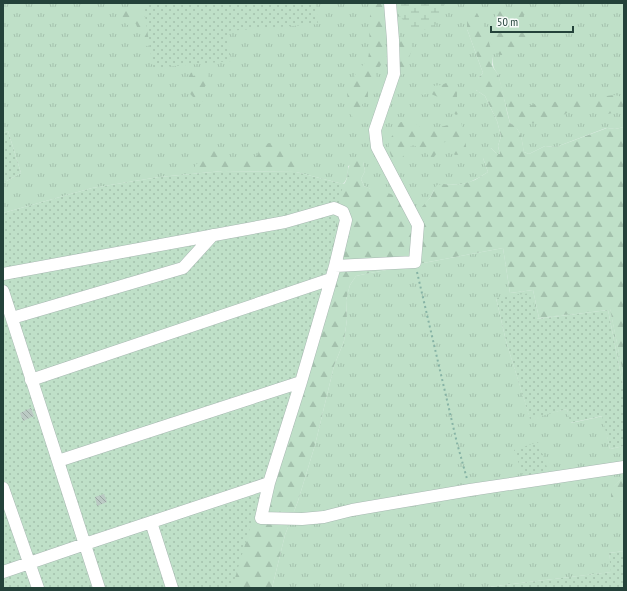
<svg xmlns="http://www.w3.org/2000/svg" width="627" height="591" viewBox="0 0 627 591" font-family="'PT Sans Narrow',sans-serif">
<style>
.grass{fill:url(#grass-tufts)}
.forest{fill:url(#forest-firs)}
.wetland{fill:url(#wetland-marsh)}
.park{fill:url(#park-dots)}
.building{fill:url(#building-back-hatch)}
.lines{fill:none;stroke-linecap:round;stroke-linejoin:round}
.minor-casing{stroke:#a8b8b2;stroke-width:13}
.path{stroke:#86b3a5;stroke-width:2;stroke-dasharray:2 3;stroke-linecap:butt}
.minor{stroke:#fff;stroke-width:12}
</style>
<defs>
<pattern id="grass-tufts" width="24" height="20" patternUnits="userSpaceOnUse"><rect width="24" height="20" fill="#bfe0c8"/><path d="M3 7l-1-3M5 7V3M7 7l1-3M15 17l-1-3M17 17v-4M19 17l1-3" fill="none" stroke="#a4c1ad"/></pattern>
<pattern id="forest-firs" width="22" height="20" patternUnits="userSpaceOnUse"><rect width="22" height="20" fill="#bfe0c8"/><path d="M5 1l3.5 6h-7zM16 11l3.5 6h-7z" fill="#a4c1ad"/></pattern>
<pattern id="wetland-marsh" width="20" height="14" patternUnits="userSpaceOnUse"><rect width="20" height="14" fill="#bfe0c8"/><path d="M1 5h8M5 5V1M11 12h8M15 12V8" fill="none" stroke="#a4c1ad"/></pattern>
<pattern id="park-dots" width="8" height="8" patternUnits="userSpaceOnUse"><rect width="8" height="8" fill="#bfe0c8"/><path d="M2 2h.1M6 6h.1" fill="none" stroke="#a4c1ad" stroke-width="1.8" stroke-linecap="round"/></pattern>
<pattern id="building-back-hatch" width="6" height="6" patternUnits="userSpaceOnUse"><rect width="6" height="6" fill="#bbcac4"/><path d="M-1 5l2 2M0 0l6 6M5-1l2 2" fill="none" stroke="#98a6a0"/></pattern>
</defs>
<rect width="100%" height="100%" fill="#e6efeb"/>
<!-- grass -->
<path class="grass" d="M3 3H624V127L615 129 606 128 556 147 545 146 529 154 524 152C521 138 523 132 510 123L498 74C492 67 493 64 493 56L467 29 483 73 479 77 476 90 485 96 497 121 501 136 498 146 500 155 497 154 491 148 483 158 488 172C472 182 463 187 444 184L434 190 430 198 421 209H412L364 186 361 179 365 171 363 162 348 166C348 173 348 179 343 184L296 172 223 171 159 177 92 188 3 213V183L21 173 8 131 3 133Z
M503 248 510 293 533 290 539 318 610 308 624 378V390L608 310 536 319 496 298 506 341 530 418 567 409 571 423 603 416 610 449 624 446V478H622L611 490V498L624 502V551L609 553 612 572 488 587V588H272L285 535 298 501 315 445 334 366 344 341 347 319 346 300 350 285 356 276 365 274Z"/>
<!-- forest -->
<path class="forest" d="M371 3H387L384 17 388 32 381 39 384 45 390 52 376 72 377 81 368 89V97L360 98 362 105 365 112 359 120 351 116 347 94 356 73 368 59 370 46 369 29Z
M519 4H524L526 6C527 11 522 16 524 20 525 22 529 26 530 28L529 35 526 39 524 46 513 57 508 55H499L490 42 488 36 495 21V12L501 10 508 11Z
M134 8 140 11 147 12 152 45 146 46 142 41 140 32 138 30 136 24 134 23 127 25C124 22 121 16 122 12L128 9Z
M470 11 477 13 484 26 493 56 492 65 494 69 498 74 502 88 507 112 510 123 516 127 521 135 524 152 529 154 545 146 556 147 607 128 615 129 624 127V378L610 309 539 318 533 290 510 293 503 248 365 274 356 276 350 285 346 300 347 319 344 341 334 366 315 445 298 501 285 535 272 588H216L330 183 344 184C352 174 342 166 358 159L363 162 365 171 361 179 364 186C372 190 380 191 388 193 397 196 405 204 413 209L421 208 430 198 434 190 437 185 444 184 453 185 463 184 475 180 488 172 483 158V150L491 148 497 154H500L498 146 501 136 497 121 485 96 476 90 474 85 479 77 483 73 467 29V16Z
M408 38H411C414 49 410 55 406 64 403 69 404 73 400 76L399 75 398 43 399 41 405 40Z
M202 67 205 68 209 67 208 82 204 88 205 95 202 102 199 103C194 97 184 91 186 82 187 79 189 75 190 72L192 73 193 76 196 75Z
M450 81 455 82 457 84V102L459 111 458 114 456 115 451 110 448 101 445 99 443 97H438L429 93 423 95 420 93C426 84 435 87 444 84 446 83 448 82 450 81Z
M614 95 619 96 624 99V110L608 114 600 110 590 107H582L575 109 553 120 541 123H530L521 120 513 121 510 116C510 111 508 106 508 100L512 99 518 103 519 106C526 109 528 106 535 104 544 102 558 100 567 104L577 100Z
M456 120H460C462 124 462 128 463 133 465 143 472 154 455 155L452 152C452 148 451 145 448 141 440 142 439 151 434 157H431L418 147 413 145 410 147C407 155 401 160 392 158 388 150 387 139 395 133L394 128 395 124C404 121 411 119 419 126 420 128 422 130 424 130 425 131 449 125 452 124 454 122 455 122 456 120Z
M271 143C286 145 285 156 299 158L301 161 298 167 293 171 223 170 197 172 195 170V165L203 160C205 153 206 150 214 148 222 153 227 161 237 164L245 160 254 158 258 155 259 149 265 144Z
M622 478H624V502C619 502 615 500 611 498V489Z"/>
<!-- wetland -->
<path class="wetland" d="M399 3H445L439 19 434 27 422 30 408 27 400 16Z"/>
<!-- park -->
<path class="park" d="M143 3H316L318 24 227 31 231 61 153 68Z
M8 131 21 173 3 183V133Z
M223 171 296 172 343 184 329 265 232 588H3V213L92 188 159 177Z
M531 293 537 319 608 310 624 390V446L610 449 602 416 570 423 567 409 530 419 506 341 496 298Z
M538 442 549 473 524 478 514 450Z
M624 551V588H488V587L611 572 609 553Z"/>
<!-- building -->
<path class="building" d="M31 408 34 416 23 421 20 413Z
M104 494 107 502 97 506 95 497Z"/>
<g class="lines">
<defs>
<path id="minor" d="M3 274 285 222 334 208 343 212 346 220 335 266
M3 291 99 588
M12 318 183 268 213 235
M31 380 331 279
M58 461 301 382
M269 483 301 382 335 266 415 262 418 225 377 147 375 130 394 74 393 40 390 3
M3 488 38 588
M151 522 172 588
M3 572 85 544 269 483 261 518 302 519 324 517 352 510 470 490 624 467"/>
</defs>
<!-- minor casing -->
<use href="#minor" class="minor-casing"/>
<!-- path -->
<path class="path" d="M417 272 457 443 467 479"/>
<!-- minor -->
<use href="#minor" class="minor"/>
</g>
<!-- border -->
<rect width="627" height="591" fill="none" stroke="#24423a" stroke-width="8"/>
<!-- scale -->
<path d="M491 26v6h82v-6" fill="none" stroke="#24423a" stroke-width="2"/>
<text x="497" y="26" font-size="12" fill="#24423a" stroke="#f7fbf9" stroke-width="3" paint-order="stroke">50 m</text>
</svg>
